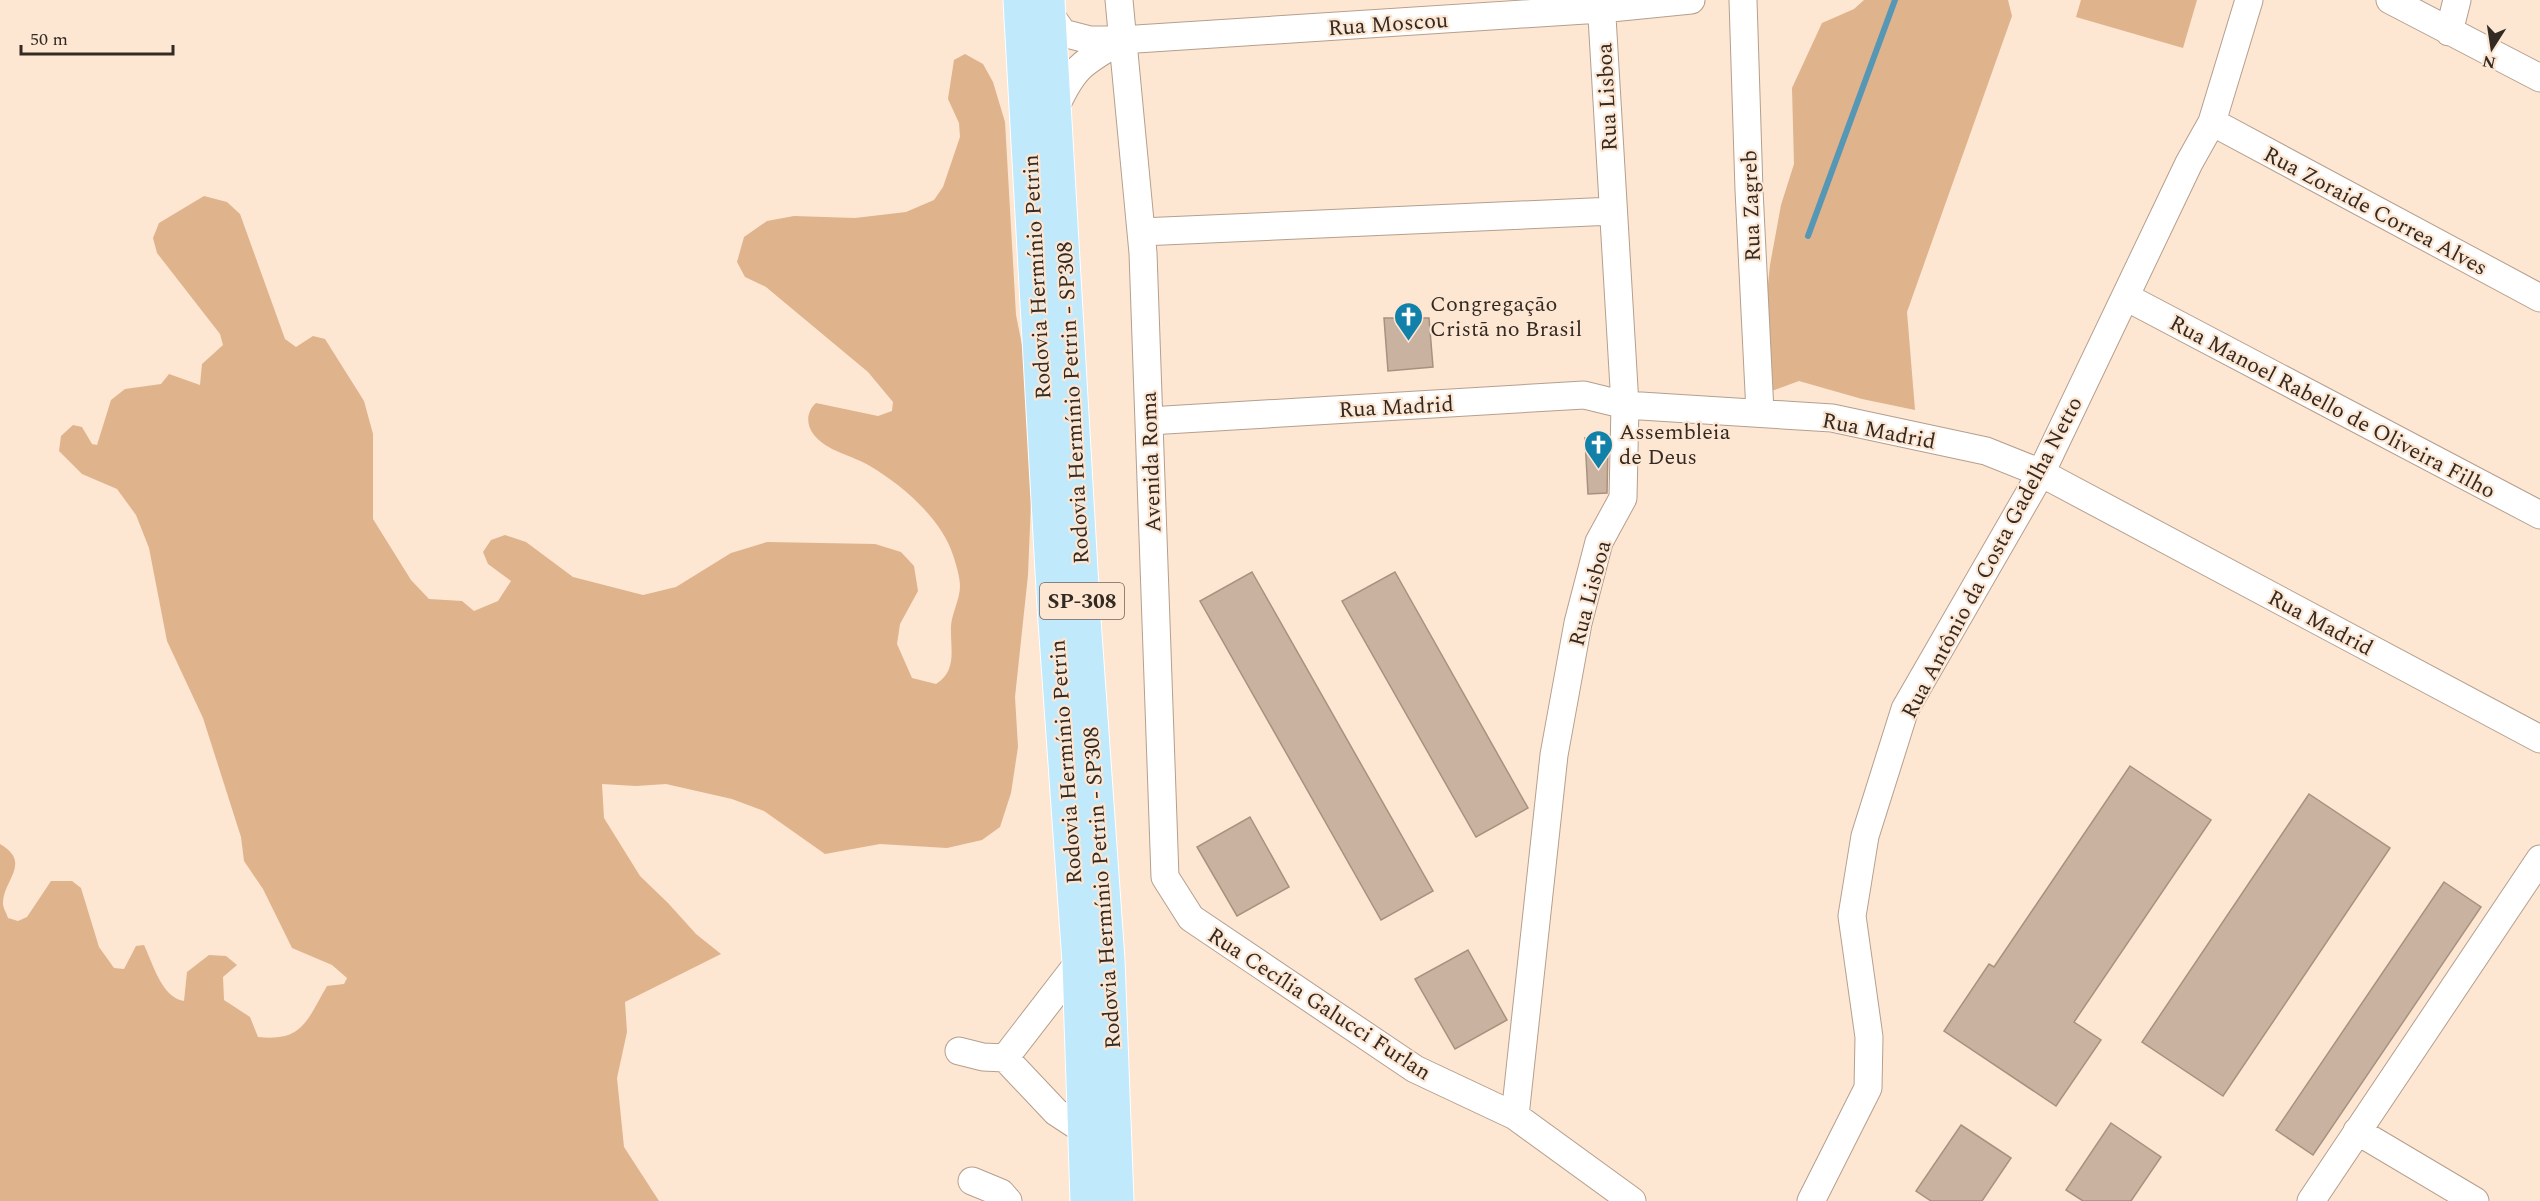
<svg xmlns="http://www.w3.org/2000/svg" width="2540" height="1201" viewBox="0 0 2540 1201" font-family="Spectral,serif">
<style>
.green{fill:#dfb38c}
.lines{fill:none;stroke-linecap:round;stroke-linejoin:round}
.stream{stroke:#5597b5;stroke-width:6}
.building{fill:#c9b3a0;stroke:#a7917f;stroke-width:1.5}
.minor-casing{stroke:#b59f8d;stroke-width:29}
.major-casing{stroke:#fff;stroke-width:35}
.minor{stroke:#fff;stroke-width:27}
.major{stroke:#c1e9fc;stroke-width:33}
.labels{text-anchor:middle;stroke-width:4.5;stroke-linejoin:round;paint-order:stroke}
.shield{fill:#fde6d2;stroke:#706258;stroke-width:1.5}
.shield-label{font-size:21px;font-weight:bold;fill:#332a23}
.street-label{font-size:22px;fill:#332a23;stroke:#fde6d2}
.poi-label{font-size:22px;fill:#332a23;stroke:#fde6d2;text-anchor:start}
</style>
<rect width="100%" height="100%" fill="#fde6d2"/>
<!-- green -->
<path class="green" d="M1864 0H2008L2012 16 1907 312 1915 410 1862 399 1799 381 1766 393 1761 349 1770 265 1781 205 1794 164 1792 88 1822 23 1854 9Z
M2081 0H2197L2183 48 2076 17Z
M965 54 983 64 993 82 1005 122 1016 315 1027 370 1033 452 1028 575 1015 697 1018 747 1011 793 1000 827 982 840 947 848 880 844 825 854 764 811 732 799 666 784 636 786 602 784 604 818 640 876 668 903 696 934 721 954 625 1002 627 1032 617 1078 624 1147 659 1201H0V844C33 863 2 881 3 904 3 908 7 914 8 918L18 921 27 917 51 881H72L81 888 99 947 114 968 124 969 136 946 144 945C153 964 162 998 184 1001L187 972 209 955 226 956 237 965 223 977 224 1000 250 1017 258 1037C303 1042 307 1020 327 986L344 984 347 978 332 965 292 948 263 889 244 861 241 837 203 718 167 641 149 548 136 515 117 489 82 474 59 451 61 436 73 425 82 427 92 444 97 445 111 400 125 389 161 384 169 374 200 385 202 364 223 345 220 334 157 253 153 238 159 223 204 196 227 202 240 214 285 339 296 347 313 336 325 339 364 401 373 434V519L411 580 429 599 462 601 474 611 498 601 511 581 488 564 483 552 491 540 505 535 526 542 573 577 643 595 676 587 731 553 767 542 875 544 901 552 914 566 918 591 900 624 897 644 912 678 936 684C958 670 950 648 951 626 952 613 960 599 960 586 960 577 956 564 953 555 941 518 902 485 870 466 852 455 828 452 814 435 806 425 806 412 816 403L878 416 892 411 893 402 868 372 766 287 745 277 737 262 744 237 767 221 794 216 855 218 906 212 934 200 943 187 960 137 959 123 948 99 954 60Z"/>
<g class="lines">
<!-- stream -->
<path class="stream" d="M1808 236 1895 0"/>
</g>
<!-- building -->
<path class="building" d="M1384 318H1429L1433 367 1388 371Z
M1585 438 1608 447 1607 493 1588 494Z
M1252 572 1433 891 1381 920 1200 601Z
M1395 572 1528 808 1476 837 1342 601Z
M2130 766 2211 820 2074 1022 2101 1040 2056 1106 1944 1031 1989 964 1994 967Z
M2309 794 2390 848 2223 1096 2142 1042Z
M1250 817 1289 887 1237 916 1197 847Z
M2444 882 2481 907 2313 1155 2276 1130Z
M1468 950 1507 1020 1455 1049 1415 979Z
M2111 1123 2161 1157 2131 1201H2083L2066 1190Z
M1961 1125 2011 1158 1982 1201H1931L1916 1191Z"/>
<g class="lines">
<defs>
<path id="minor" d="M1119 0 1143 253 1165 877 1191 918 1415 1069 1515 1116 1632 1201
M1743 0 1749 190 1760 412
M2390 0 2540 78
M1049 13 1063 33 1090 40H1121C1083 63 1075 65 1056 106
M2449 32 2457 0
M1121 40 1601 9 1691 0
M2212 122 2540 298
M1141 232 1613 211
M2126 297 2540 515
M1149 421 1584 395 1625 405 1832 418 1986 451 2041 473 2540 739
M959 1051 983 1057 1005 1058 1056 1112 1085 1131
M1005 1058 1079 962
M1515 1116 1554 755 1578 623 1599 542 1623 498 1625 405 1601 0
M2357 1131 2475 1201
M972 1181 1001 1193 1008 1201
M1811 1201 1868 1088 1869 1037 1852 916 1865 836 1905 709 2041 473 2189 163 2212 122 2249 0
M2311 1201 2540 859"/>
<path id="major" d="M1020 0 1054 607 1079 962 1087 1201
M1048 0 1083 605 1108 960 1117 1201"/>
</defs>
<!-- minor casing -->
<use href="#minor" class="minor-casing"/>
<!-- major casing -->
<use href="#major" class="major-casing"/>
<!-- minor -->
<use href="#minor" class="minor"/>
<!-- major -->
<use href="#major" class="major"/>
</g>
<!-- icons -->
<defs>
<symbol id="church-pin" viewBox="-11 -11 22 30"><path d="M0 17L-7.5 6A9.5 9.5 0 1 1 7.5 6Z" fill="#1281a9" stroke="#fde6d2"/><path d="M-1.2-6h2.4v3.5h3.3v2.4h-3.3V6h-2.4V-.1h-3.3v-2.4h3.3Z" fill="#fff"/></symbol>
</defs>
<g fill-rule="evenodd">
<use href="#church-pin" x="1392" y="300" width="33" height="45"/>
<use href="#church-pin" x="1582" y="428" width="33" height="45"/>
</g>
<g class="labels">
<!-- shield labels -->
<rect class="shield" x="1040" y="583" width="84" height="36" rx="4.5"/>
<g class="shield-label">
<text x="1082" y="608">SP-308</text>
</g>
<!-- street labels -->
<g class="street-label">
<text transform="translate(1388 23) rotate(-4)" y="8">Rua Moscou</text>
<text transform="translate(1606 97) rotate(-93)" y="8">Rua Lisboa</text>
<text transform="translate(1750 206) rotate(-92)" y="8">Rua Zagreb</text>
<text transform="translate(2376 210) rotate(28)" y="8">Rua Zoraide Correa Alves</text>
<text transform="translate(1036 277) rotate(-93)" y="8">Rodovia Hermínio Petrin</text>
<text transform="translate(1072 403) rotate(-93)" y="8">Rodovia Hermínio Petrin - SP308</text>
<text transform="translate(1396 406) rotate(-3)" y="8">Rua Madrid</text>
<text transform="translate(2333 406) rotate(28)" y="8">Rua Manoel Rabello de Oliveira Filho</text>
<text transform="translate(1879 430) rotate(11)" y="8">Rua Madrid</text>
<text transform="translate(1150 462) rotate(-92)" y="8">Avenida Roma</text>
<text transform="translate(1991 557) rotate(-62)" y="8">Rua Antônio da Costa Gadelha Netto</text>
<text transform="translate(1589 593) rotate(-75)" y="8">Rua Lisboa</text>
<text transform="translate(2321 622) rotate(28)" y="8">Rua Madrid</text>
<text transform="translate(1065 762) rotate(-94)" y="8">Rodovia Hermínio Petrin</text>
<text transform="translate(1101 888) rotate(-94)" y="8">Rodovia Hermínio Petrin - SP308</text>
<text transform="translate(1320 1003) rotate(33)" y="8">Rua Cecília Galucci Furlan</text>
</g>
<!-- poi labels -->
<g class="poi-label">
<text x="1430" y="311">Congregação<tspan x="1430" dy="25">Cristã no Brasil</tspan></text>
<text x="1619" y="439">Assembleia<tspan x="1619" dy="25">de Deus</tspan></text>
</g>
</g>
<!-- north arrow -->
<g transform="translate(2492 48) rotate(192)" stroke="#fde6d2" stroke-width="4.5" paint-order="stroke">
<path d="M0-4.5L10 22L0 15L-10 22Z" fill="#332a23"/>
<text y="-9" font-size="16" font-weight="bold" text-anchor="middle" fill="#332a23">N</text>
</g>
<!-- scale -->
<path d="M21 45v9h152v-9" fill="none" stroke="#332a23" stroke-width="3"/>
<text x="30" y="45" font-size="18" fill="#332a23" stroke="#fde6d2" stroke-width="4.5" paint-order="stroke">50 m</text>
</svg>
